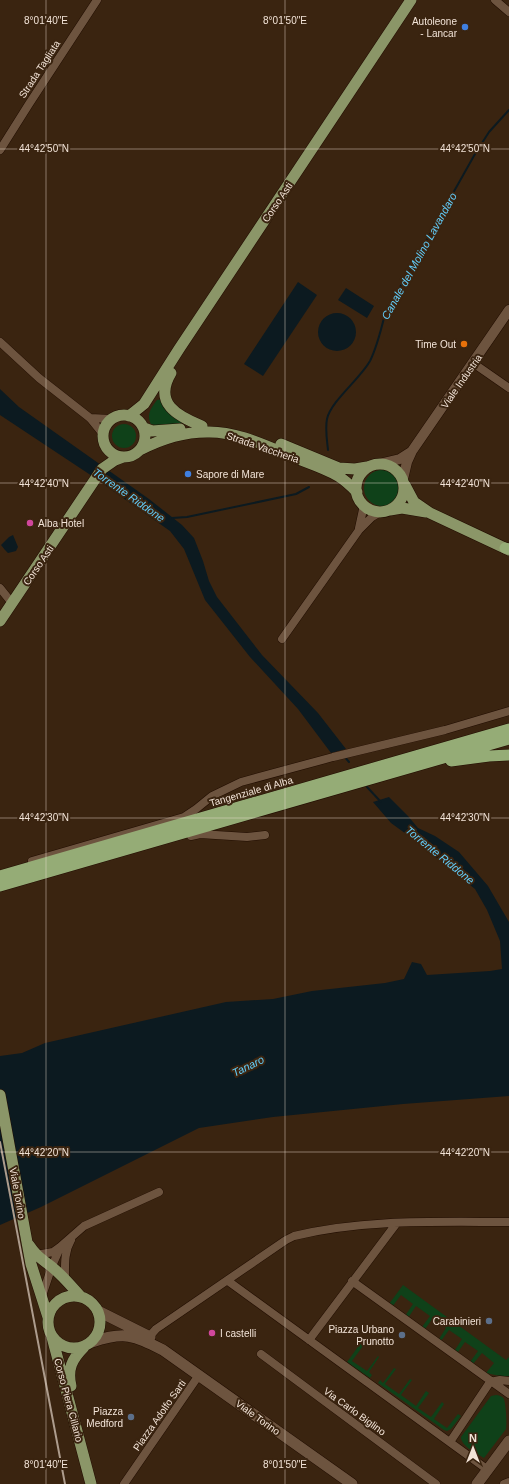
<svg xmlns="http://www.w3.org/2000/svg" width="509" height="1484" viewBox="0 0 509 1484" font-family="Helvetica,sans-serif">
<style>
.green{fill:#0f4119}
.water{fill:#0c1a20}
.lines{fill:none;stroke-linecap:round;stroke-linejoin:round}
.stream{stroke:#0c1a20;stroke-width:2}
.minor-casing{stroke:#210d00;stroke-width:9}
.tertiary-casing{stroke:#210d00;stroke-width:11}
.secondary-casing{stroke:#210d00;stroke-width:12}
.primary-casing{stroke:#210d00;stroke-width:12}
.trunk-casing{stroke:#210d00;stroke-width:12}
.minor{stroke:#6d543f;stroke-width:8}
.tertiary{stroke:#6d543f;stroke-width:10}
.secondary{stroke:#6d543f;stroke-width:11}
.primary{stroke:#8b9668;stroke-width:11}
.trunk{stroke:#95ac76;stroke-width:11}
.rail{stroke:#ad9c8d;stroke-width:2}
.ticks{fill:none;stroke:#f2e3d7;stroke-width:1;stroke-opacity:0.45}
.shop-dot{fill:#3f7fe0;stroke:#3a2410;stroke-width:1.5}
.food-dot{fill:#e8710a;stroke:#3a2410;stroke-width:1.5}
.hotel-dot{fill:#d1479c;stroke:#3a2410;stroke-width:1.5}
.service-dot{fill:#5c6f8a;stroke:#3a2410;stroke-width:1.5}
.labels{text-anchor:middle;stroke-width:4;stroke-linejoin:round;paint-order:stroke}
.poi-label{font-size:10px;fill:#f2e3d7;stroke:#3a2410;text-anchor:end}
.street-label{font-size:10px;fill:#f2e3d7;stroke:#3a2410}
.water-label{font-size:11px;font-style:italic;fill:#62cdfa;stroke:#3a2410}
.ticks-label{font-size:10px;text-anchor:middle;fill:#f2e3d7;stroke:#3a2410;stroke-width:4;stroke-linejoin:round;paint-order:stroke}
</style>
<rect width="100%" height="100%" fill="#3a2410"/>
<!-- green -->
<path class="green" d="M163 399 187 423 168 428 151 424C146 415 151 408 157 400Z
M112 436a12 12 0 1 1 24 0a12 12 0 1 1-24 0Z
M364 488a18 18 0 1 1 36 0a18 18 0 1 1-36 0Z
M403 1285 506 1360 509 1357V1376L505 1377 486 1373 494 1363 482 1353 473 1364 470 1362 478 1351 465 1342 458 1352 455 1350 462 1339 449 1330 441 1341 439 1339 446 1328 433 1318 425 1329 422 1327 430 1316 416 1306 408 1318 405 1316 413 1304 401 1295 392 1307 389 1304Z
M360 1344 363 1346 352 1361 367 1371 378 1356 379 1357 369 1372 372 1375 370 1378 347 1362Z
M394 1368 396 1369 385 1384 399 1394 410 1379 412 1380 401 1395 416 1406 426 1391 429 1393 418 1408 431 1417 442 1402 444 1404 434 1419 447 1428 458 1414 461 1416 451 1429 447 1431 444 1430 378 1383 380 1380 383 1383Z
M496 1395C499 1395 502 1396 504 1399 506 1406 507 1422 506 1429L484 1458C476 1453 461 1446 461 1437L491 1396Z"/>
<!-- water -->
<path class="water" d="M298 282 317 295 263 376 244 364Z
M346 288 374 306 367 318 338 300Z
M318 332a19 19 0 1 1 38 0a19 19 0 1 1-38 0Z
M0 389 19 407 149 499 182 525 194 538 203 561 209 581 217 597 262 655 318 713 346 749 331 753 298 709 250 657 205 600 184 549 170 531 89 474 0 415Z
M13 535 18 547 16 551 8 553 5 550 1 545 9 537Z
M389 797 408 816 418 828 435 836 459 852 488 886 509 922V1096L403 1104 273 1117 199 1128 41 1207 0 1225V1056L22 1053 45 1043 226 1002 273 999 312 991 385 983 404 979 412 962 421 964 427 975 490 971 502 969 500 941 487 910 475 889 413 839 391 823 373 802Z"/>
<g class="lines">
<!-- stream -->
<path class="stream" d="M328 450C327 440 325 429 327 419 331 401 360 379 370 361 377 347 381 330 385 314L475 154 489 132 509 110
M172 518 187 517 296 494 309 487
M344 756 349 762
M367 787 381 802"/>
<defs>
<path id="minor" d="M495 0 509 12
M0 150 29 104 97 0
M0 342 39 378 90 418 103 434
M473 363 509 388
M90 418 111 419
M359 528 364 505
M0 588 12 603
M282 639 359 530 372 517 380 512
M191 836 200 834 247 837 265 835
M32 861 184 817 196 809 212 796 241 782 333 757 445 730 509 711
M36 1255 53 1252 60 1247 84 1226 159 1192
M65 1279C65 1265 64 1252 71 1240
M228 1281 488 1470
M352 1281 509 1394
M42 1296 52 1266 60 1248
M149 1337 156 1329 286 1240 294 1236C364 1219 438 1222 509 1222
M309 1340 396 1224
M261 1354 436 1484
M490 1382 500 1380 509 1381
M450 1442 490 1382
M124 1484 199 1375
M504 1484 509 1482"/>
<path id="tertiary" d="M383 463 400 459 411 452
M403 479 407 462 412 451 509 310"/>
<path id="secondary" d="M98 1311 150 1337
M92 1342C125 1331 133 1335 163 1350L352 1484
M477 1484 509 1441"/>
<path id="primary" d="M171 373C153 403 177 416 202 426
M103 436a21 21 0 1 1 42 0a21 21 0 1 1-42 0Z
M129 416 144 404 179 349 411 0
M144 428 152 431 180 429
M281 444 339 468 355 469 367 467
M140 450C161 439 183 432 207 432 236 431 266 446 293 457 308 463 324 468 338 476 345 480 351 486 357 492
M356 488a24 24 0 1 1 48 0a24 24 0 1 1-48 0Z
M405 485 414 502 430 513 509 550
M390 510 402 508 426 512
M0 621 102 469 115 460 123 457
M0 1095 31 1264 48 1317
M29 1245C37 1257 42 1259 52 1267 63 1276 72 1287 81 1297
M48 1322a26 26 0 1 1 52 0a26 26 0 1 1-52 0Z
M52 1337 91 1484
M71 1386C67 1369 72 1359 84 1347"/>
<path id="trunk" d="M505 548 509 549
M451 761 489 756 509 755
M0 876 509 729
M0 886 509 739"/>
</defs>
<!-- minor casing -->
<use href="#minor" class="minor-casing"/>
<!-- tertiary casing -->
<use href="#tertiary" class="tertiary-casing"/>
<!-- secondary casing -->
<use href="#secondary" class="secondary-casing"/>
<!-- primary casing -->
<use href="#primary" class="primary-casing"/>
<!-- trunk casing -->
<use href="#trunk" class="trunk-casing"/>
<!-- minor -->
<use href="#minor" class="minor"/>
<!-- tertiary -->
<use href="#tertiary" class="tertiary"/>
<!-- secondary -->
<use href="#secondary" class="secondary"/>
<!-- primary -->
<use href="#primary" class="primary"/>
<!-- trunk -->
<use href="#trunk" class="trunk"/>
<!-- rail -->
<path class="rail" d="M0 1142 65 1484"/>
</g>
<!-- ticks -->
<path class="ticks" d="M46 0V1484M285 0V1484M0 149H509M0 483H509M0 818H509M0 1152H509"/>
<!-- markers -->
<g class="shop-dot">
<circle cx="465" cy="27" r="4"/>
<circle cx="188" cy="474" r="4"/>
</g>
<circle class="food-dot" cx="464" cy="344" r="4"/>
<g class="hotel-dot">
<circle cx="30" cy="523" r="4"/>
<circle cx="212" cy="1333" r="4"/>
</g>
<g class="service-dot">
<circle cx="489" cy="1321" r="4"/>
<circle cx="402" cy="1335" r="4"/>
<circle cx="131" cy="1417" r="4"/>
</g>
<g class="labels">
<!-- poi labels -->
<g class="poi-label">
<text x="457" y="25">Autoleone<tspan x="457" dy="12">- Lancar</tspan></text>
<text x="456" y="348">Time Out</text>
<text x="196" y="478" text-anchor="start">Sapore di Mare</text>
<text x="38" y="527" text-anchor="start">Alba Hotel</text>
<text x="481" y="1325">Carabinieri</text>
<text x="394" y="1333">Piazza Urbano<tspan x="394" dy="12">Prunotto</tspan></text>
<text x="220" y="1337" text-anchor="start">I castelli</text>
<text x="123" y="1415">Piazza<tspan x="123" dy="12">Medford</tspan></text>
</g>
<!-- street labels -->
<g class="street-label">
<text transform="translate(39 69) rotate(-57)" y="4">Strada Tagliata</text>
<text transform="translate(277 202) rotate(-56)" y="4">Corso Asti</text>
<text transform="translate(461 381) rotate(-55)" y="4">Viale Industria</text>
<text transform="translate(263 447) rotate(19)" y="4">Strada Vaccheria</text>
<text transform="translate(38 565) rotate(-56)" y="4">Corso Asti</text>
<text transform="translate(251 791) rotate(-16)" y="4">Tangenziale di Alba</text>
<text transform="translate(18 1193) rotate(80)" y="4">Viale Torino</text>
<text transform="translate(69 1400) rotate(75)" y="4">Corso Piera Cillario</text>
<text transform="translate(355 1411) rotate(36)" y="4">Via Carlo Biglino</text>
<text transform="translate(159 1415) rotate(-55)" y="4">Piazza Adolfo Sarti</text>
<text transform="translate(258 1417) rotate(36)" y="4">Viale Torino</text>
</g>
<!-- water labels -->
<g class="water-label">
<text transform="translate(419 256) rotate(-61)" y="4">Canale del Molino Lavandaro</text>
<text transform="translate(129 495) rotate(35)" y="4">Torrente Riddone</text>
<text transform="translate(440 855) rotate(39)" y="4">Torrente Riddone</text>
<text transform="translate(248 1066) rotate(-26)" y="4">Tanaro</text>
</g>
</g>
<g class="ticks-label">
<text x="46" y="24">8°01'40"E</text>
<text x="285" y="24">8°01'50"E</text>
<text x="44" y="152">44°42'50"N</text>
<text x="465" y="152">44°42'50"N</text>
<text x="44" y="487">44°42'40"N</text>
<text x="465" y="487">44°42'40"N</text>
<text x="44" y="821">44°42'30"N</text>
<text x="465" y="821">44°42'30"N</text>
<text x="44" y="1156">44°42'20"N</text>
<text x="465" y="1156">44°42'20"N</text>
<text x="46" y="1468">8°01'40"E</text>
<text x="285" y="1468">8°01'50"E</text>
</g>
<!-- north arrow -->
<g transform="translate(473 1448)" stroke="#3a2410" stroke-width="3" paint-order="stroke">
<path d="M0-3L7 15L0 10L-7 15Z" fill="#f2e3d7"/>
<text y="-6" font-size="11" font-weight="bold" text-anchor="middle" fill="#f2e3d7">N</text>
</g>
</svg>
